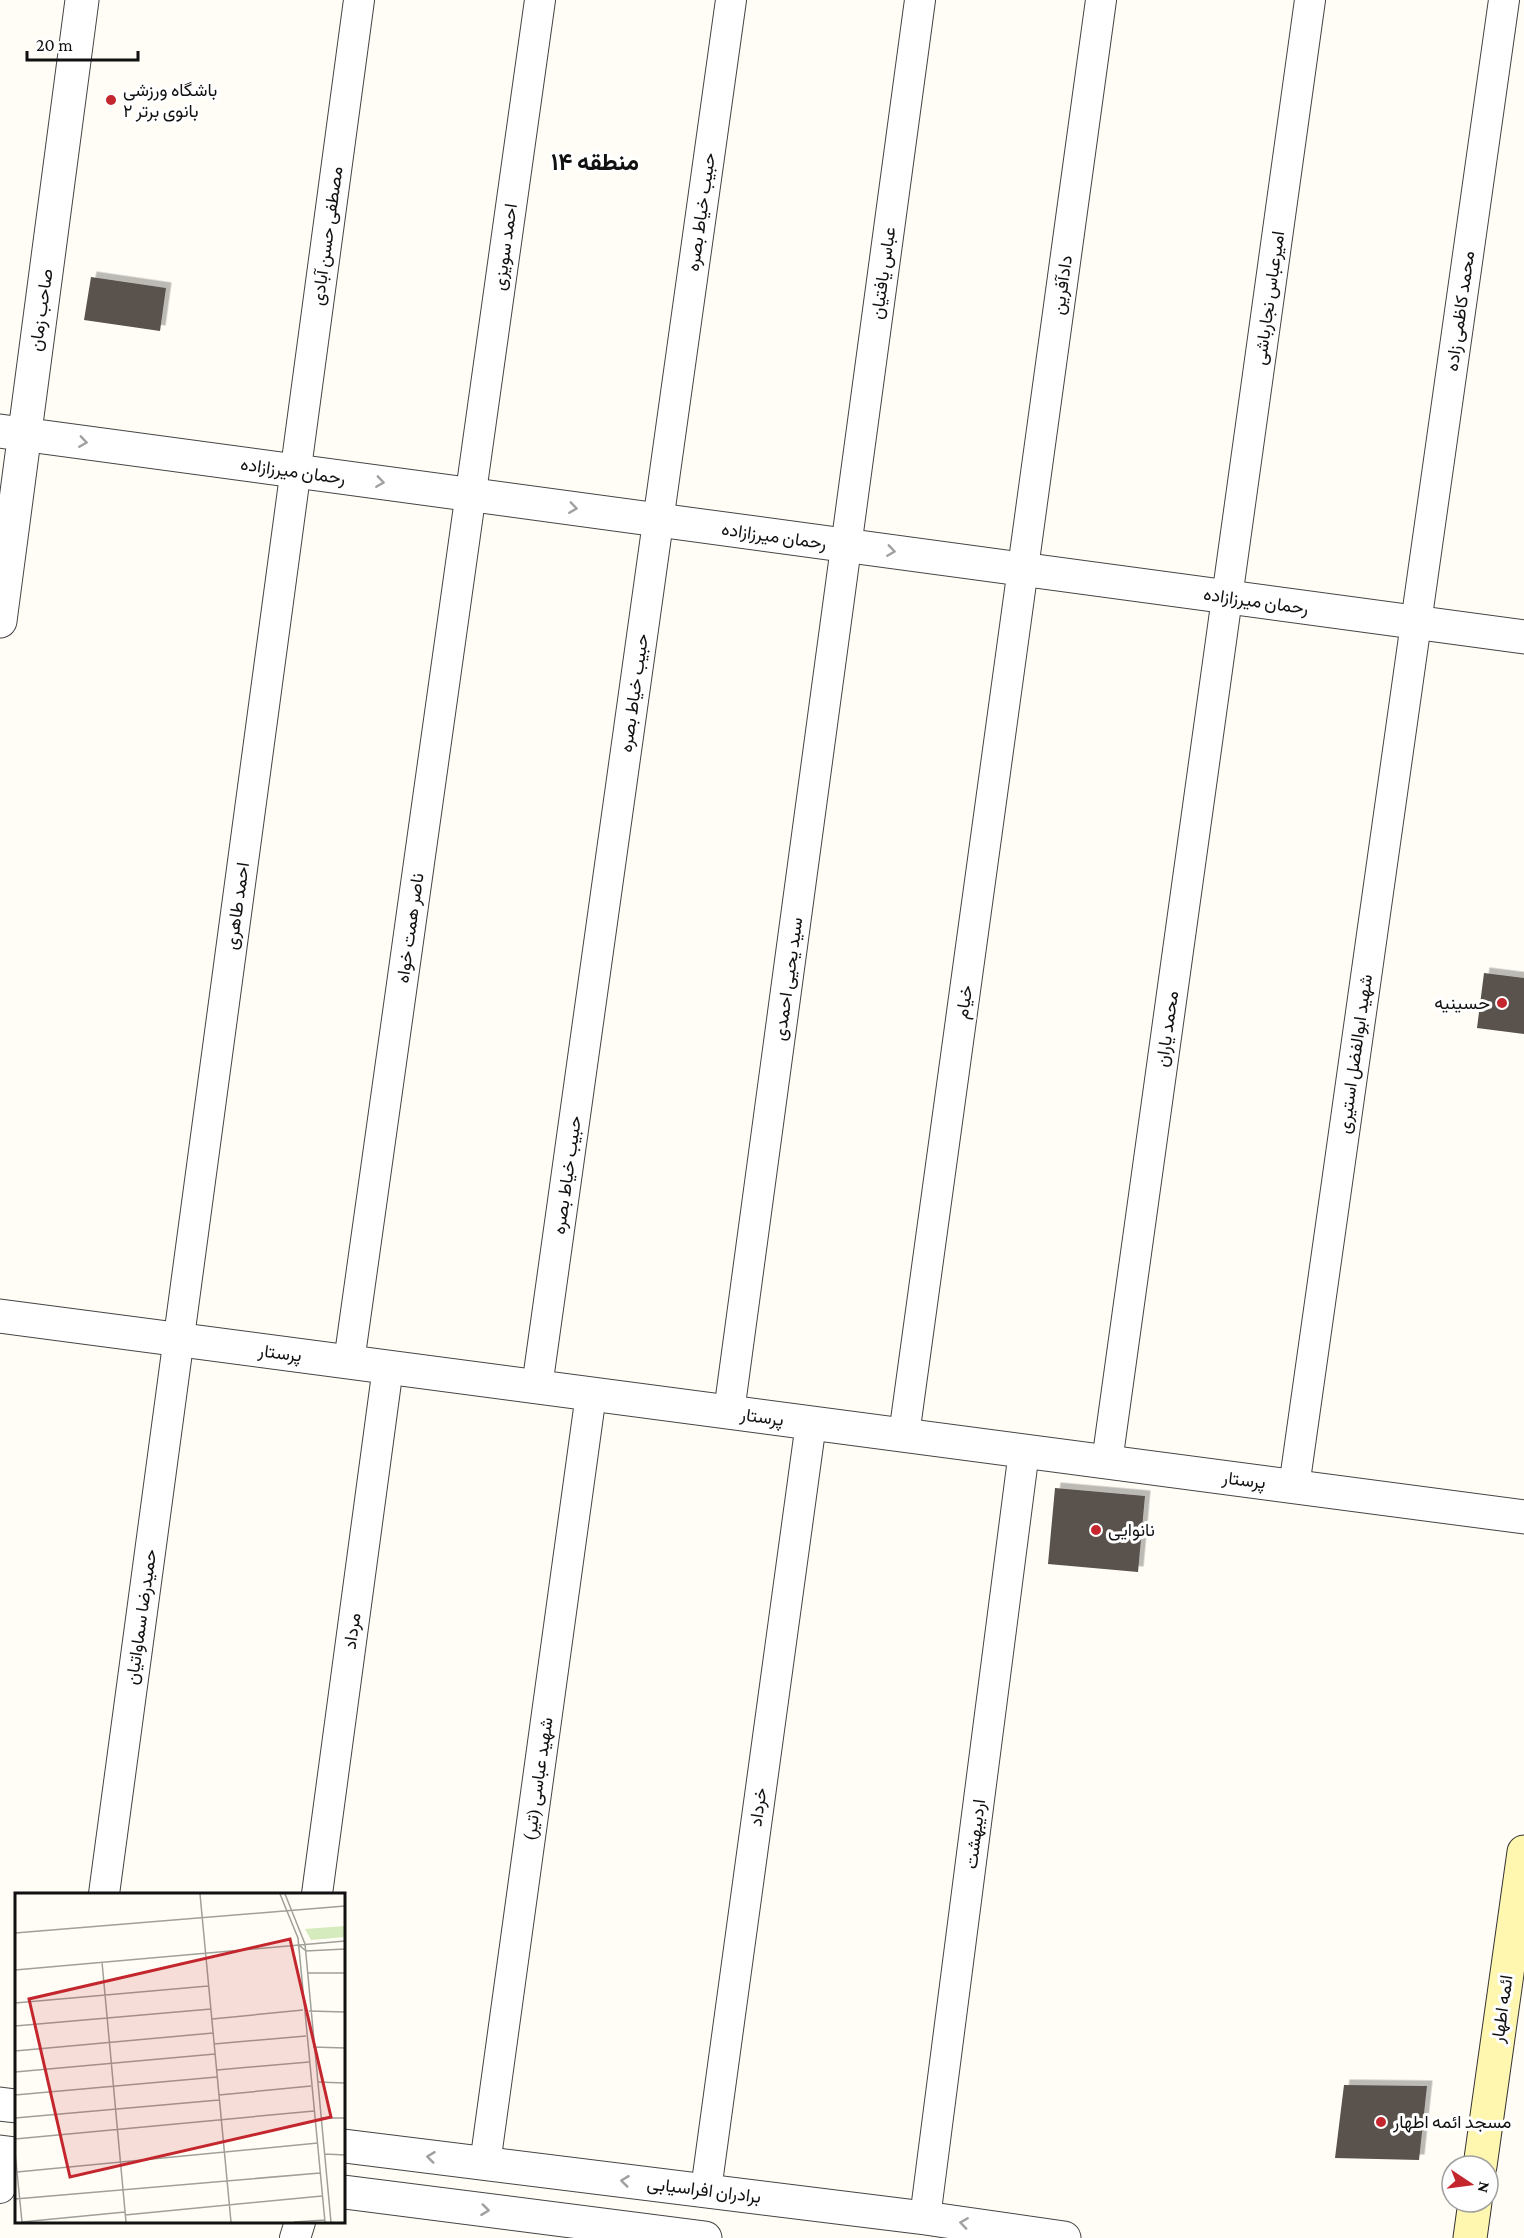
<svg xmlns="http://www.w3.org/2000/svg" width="1524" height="2238" viewBox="0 0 1524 2238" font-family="'Crimson Pro',Vazirmatn,serif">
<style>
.building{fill:#5a524d;filter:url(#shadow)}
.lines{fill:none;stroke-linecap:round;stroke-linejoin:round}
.minor-casing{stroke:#444;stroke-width:32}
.tertiary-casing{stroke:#444;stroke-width:35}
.secondary-casing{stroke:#333;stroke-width:35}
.minor{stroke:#fff;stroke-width:30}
.tertiary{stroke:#fff;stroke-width:33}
.secondary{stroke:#fff6b0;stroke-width:33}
.oneway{stroke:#a0a0a0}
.poi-dot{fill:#c4262e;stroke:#fff;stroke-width:2}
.labels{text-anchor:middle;stroke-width:6;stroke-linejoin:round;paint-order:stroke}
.poi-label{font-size:18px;fill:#111;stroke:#fff;text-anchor:start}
.street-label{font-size:18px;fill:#111;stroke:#fff}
.district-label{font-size:24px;font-weight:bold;fill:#111;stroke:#fff}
.inset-road{fill:none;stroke:#a09f9a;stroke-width:1.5}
.view{fill:#c4262e;fill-opacity:0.15;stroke:#c4262e;stroke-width:3}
.inset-edge{fill:none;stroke:#111;stroke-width:3}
</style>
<defs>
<filter id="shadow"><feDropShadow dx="5.5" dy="-5.5" stdDeviation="0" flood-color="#0004"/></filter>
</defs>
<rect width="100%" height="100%" fill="#fffdf5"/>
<!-- building -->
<path class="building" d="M91 277 166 288 160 331 84 320Z
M1484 973 1524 978V1034L1477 1028Z
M1055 1488 1145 1496 1138 1572 1048 1564Z
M1344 2085 1427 2086 1419 2160 1335 2158Z"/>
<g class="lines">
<defs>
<path id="minor" d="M349 1362 540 0
M537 1387 731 0
M729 1412 920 0
M904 1435 1101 0
M1107 1462 1310 0
M1294 1487 1504 0
M104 1894 359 0
M317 1894 388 1367
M485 2164 591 1394
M0 2188 8 2153
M706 2190 811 1423
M925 2218 1024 1451
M295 2238 300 2222"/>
<path id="tertiary" d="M0 431 1524 637
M0 621 82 0
M0 1316 1524 1517
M0 2104 16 2106
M344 2146 925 2218 1064 2238
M0 2152 16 2154
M344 2192 705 2238"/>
<path id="secondary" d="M1480 2166 1524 1852
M1470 2238 1475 2202"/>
</defs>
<!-- minor casing -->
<use href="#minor" class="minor-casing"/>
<!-- tertiary casing -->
<use href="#tertiary" class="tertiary-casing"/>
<!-- secondary casing -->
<use href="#secondary" class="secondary-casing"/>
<!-- minor -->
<use href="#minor" class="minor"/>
<!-- tertiary -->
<use href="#tertiary" class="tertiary"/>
<!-- secondary -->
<use href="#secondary" class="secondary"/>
</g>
<!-- one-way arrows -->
<defs><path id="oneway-chevron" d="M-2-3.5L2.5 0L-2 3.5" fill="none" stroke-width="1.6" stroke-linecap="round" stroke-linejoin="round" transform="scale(1.5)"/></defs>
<g class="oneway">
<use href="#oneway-chevron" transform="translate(83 442) rotate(8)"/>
<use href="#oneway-chevron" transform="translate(380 482) rotate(8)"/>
<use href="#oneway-chevron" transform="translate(573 508) rotate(8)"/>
<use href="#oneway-chevron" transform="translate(891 551) rotate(8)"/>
<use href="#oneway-chevron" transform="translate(431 2157) rotate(-173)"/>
<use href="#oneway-chevron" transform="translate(625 2181) rotate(-173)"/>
<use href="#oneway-chevron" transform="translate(485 2210) rotate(7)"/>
<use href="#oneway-chevron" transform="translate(964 2223) rotate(-172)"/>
</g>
<!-- markers -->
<g class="poi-dot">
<circle cx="111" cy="100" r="6"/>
<circle cx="1502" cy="1003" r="6"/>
<circle cx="1096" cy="1530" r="6"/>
<circle cx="1381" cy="2122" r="6"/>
</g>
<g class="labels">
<!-- poi labels -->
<g class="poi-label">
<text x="123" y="96">باشگاه ورزشی<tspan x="123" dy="21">بانوی برتر ۲</tspan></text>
<text x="1490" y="1009" text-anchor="end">حسینیه</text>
<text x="1108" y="1536">نانوایی</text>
<text x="1393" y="2128">مسجد ائمه اطهار</text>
</g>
<!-- street labels -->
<g class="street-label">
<text transform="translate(701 212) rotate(-82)" y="6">حبیب خیاط بصره</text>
<text transform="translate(327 236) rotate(-82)" y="6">مصطفی حسن آبادی</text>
<text transform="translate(505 247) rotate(-82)" y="6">احمد سویزی</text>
<text transform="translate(883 273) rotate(-82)" y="6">عباس یافتیان</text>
<text transform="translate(1062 285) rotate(-82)" y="6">دادآفرین</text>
<text transform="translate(1269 298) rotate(-82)" y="6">امیرعباس نجارباشی</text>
<text transform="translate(41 310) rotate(-82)" y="6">صاحب زمان</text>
<text transform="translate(1460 311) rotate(-82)" y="6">محمد کاظمی زاده</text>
<text transform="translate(293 471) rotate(8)" y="6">رحمان میرزازاده</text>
<text transform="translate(774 536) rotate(8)" y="6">رحمان میرزازاده</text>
<text transform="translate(1256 601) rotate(8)" y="6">رحمان میرزازاده</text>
<text transform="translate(634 693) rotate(-82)" y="6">حبیب خیاط بصره</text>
<text transform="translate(237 906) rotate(-82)" y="6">احمد طاهری</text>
<text transform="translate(410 928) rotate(-82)" y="6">ناصر همت خواه</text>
<text transform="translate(788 979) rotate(-82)" y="6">سید یحیی احمدی</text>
<text transform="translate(964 1002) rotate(-82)" y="6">خیام</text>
<text transform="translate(1167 1029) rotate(-82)" y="6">محمد یاران</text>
<text transform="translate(1355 1054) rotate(-82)" y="6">شهید ابوالفضل استیری</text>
<text transform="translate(567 1175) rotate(-82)" y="6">حبیب خیاط بصره</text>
<text transform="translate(280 1353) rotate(7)" y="6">پرستار</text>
<text transform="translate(762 1417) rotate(8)" y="6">پرستار</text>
<text transform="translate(1244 1480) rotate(7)" y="6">پرستار</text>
<text transform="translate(141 1617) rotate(-82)" y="6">حمیدرضا سماواتیان</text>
<text transform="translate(352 1631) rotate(-82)" y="6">مرداد</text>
<text transform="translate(538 1779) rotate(-82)" y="6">شهید عباسی (تیر)</text>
<text transform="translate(758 1807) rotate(-82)" y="6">خرداد</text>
<text transform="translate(975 1834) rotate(-83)" y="6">اردیبهشت</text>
<text transform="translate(1502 2009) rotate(-82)" y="6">ائمه اطهار</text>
<text transform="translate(704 2190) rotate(7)" y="6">برادران افراسیابی</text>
</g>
<!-- district labels -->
<g class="district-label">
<text x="595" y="170">منطقه ۱۴</text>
</g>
</g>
<!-- overview -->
<g transform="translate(15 1893)">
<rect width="330" height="330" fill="#fffdf5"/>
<path d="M330 33V44L296 47 290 36Z" fill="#d5ebbd"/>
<path class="inset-road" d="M185 1 216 329M265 1 283 45 310 329M270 1 290 51 316 329M0 40 330 13M284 52 291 58 330 56M87 69 111 329M0 77 330 48M292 80H330M0 110 193 93M294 118 330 119M197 126 288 117M0 133 196 116M199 151 291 143M298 154 330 155M0 158 198 140M202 177 294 169M0 179 200 161M302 189 330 190M0 202 202 184M204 202 296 193M0 225 204 207M306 225H330M0 246 299 218M0 259 7 329M310 261 330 262M2 279 303 250M0 306 305 280M110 322 307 303M7 329 110 319M279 329 310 327"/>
<path class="view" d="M275 46 316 224 55 284 14 106Z"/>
<rect width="330" height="330" class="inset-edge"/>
</g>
<!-- north arrow -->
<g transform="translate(1470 2184) rotate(103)"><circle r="28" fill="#ffffff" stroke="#a0a0a0" stroke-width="1.5"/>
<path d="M0-4.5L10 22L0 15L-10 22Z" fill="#c4262e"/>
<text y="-9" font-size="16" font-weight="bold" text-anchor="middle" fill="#111111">N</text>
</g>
<!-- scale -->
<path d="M27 51v9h111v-9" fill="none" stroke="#111111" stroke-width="3"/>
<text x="36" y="51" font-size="18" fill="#111111" stroke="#ffffff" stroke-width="4.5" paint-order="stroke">20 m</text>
</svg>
